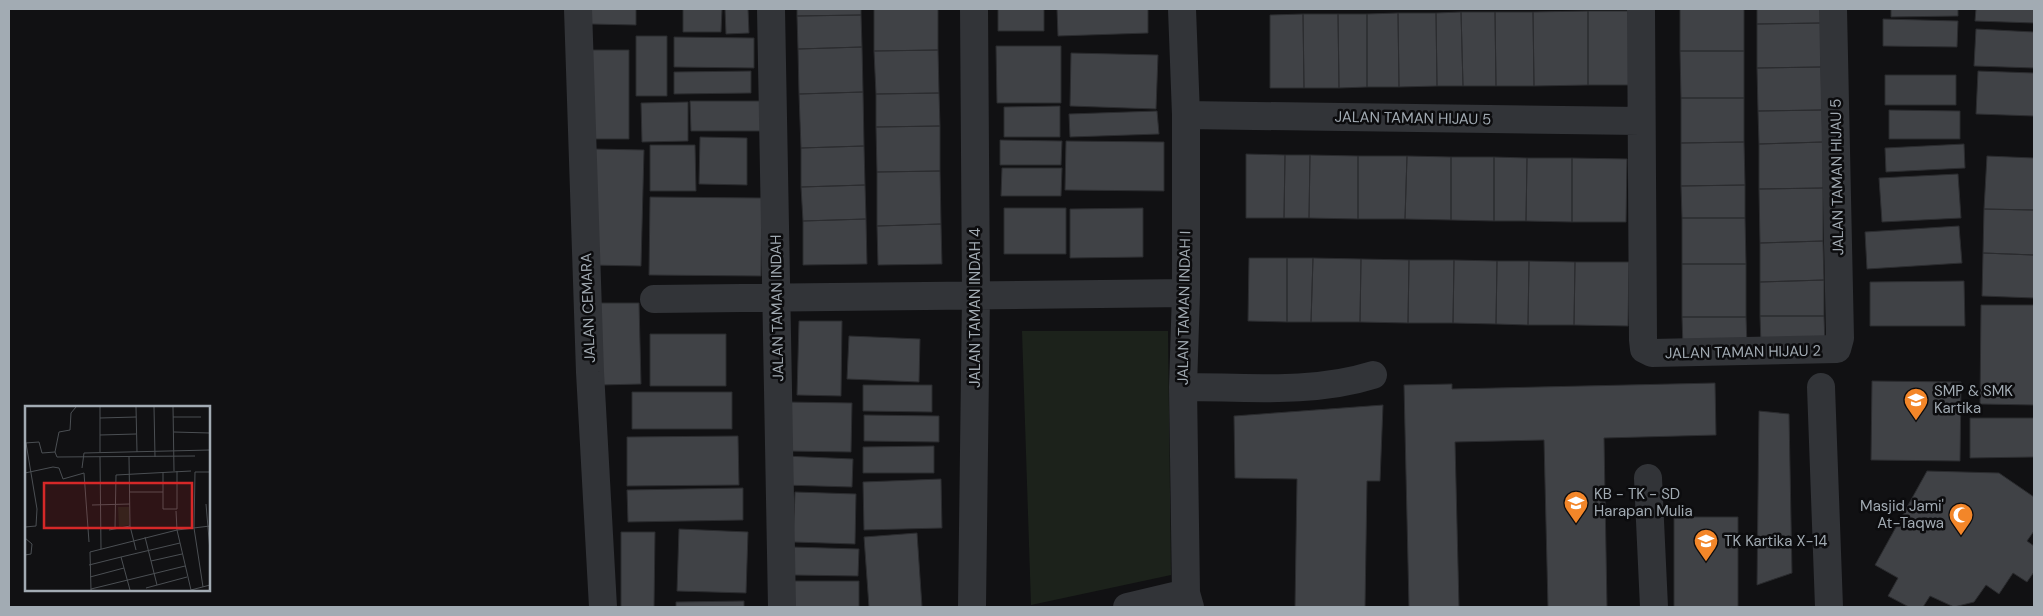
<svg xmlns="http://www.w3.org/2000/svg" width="2043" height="616" viewBox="0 0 2043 616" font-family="'DM Sans',sans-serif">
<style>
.green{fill:#1c221b}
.building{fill:#404246;stroke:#2b2c2f}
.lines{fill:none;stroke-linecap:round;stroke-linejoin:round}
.minor{stroke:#323438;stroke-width:28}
.labels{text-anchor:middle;stroke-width:5;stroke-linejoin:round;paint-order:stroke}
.street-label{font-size:15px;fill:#a2abb3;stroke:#0c0c0e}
.poi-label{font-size:15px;fill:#a2abb3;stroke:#0c0c0e;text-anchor:start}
.inset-road{fill:none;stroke:#4b4f53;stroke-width:1}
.view{fill:#d62828;fill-opacity:0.15;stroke:#d62828;stroke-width:2.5}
.inset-edge{fill:none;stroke:#a2abb3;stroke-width:2.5}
</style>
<rect width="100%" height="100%" fill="#111113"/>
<!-- green -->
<path class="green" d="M1022 331H1168L1171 575 1031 605Z"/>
<!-- building -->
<path class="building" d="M591 9H636V25L591 24Z
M683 9H722L721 32H683Z
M725 9H748L749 33 726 34Z
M797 9H861V15L797 16Z
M874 9H938V50L874 51Z
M998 9H1044V31H998Z
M1057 9H1148V33L1058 36Z
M1680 9H1744V51H1680Z
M1757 9H1821V23L1757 24Z
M1891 9H1958V16L1891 17Z
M1976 9H2034V23L1975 21Z
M1588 11H1636V85H1588Z
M1588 11V85L1534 86 1533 12Z
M1461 12H1495L1496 86H1463Z
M1461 12 1463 86H1437L1436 13Z
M1495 12H1533L1534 86H1496Z
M1398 13H1436L1437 86 1399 87Z
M1398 13 1399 87H1367V14Z
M1303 14H1338L1339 88H1304Z
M1303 14 1304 88H1270V15Z
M1338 14H1367V87L1339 88Z
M861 15 862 47 798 49 797 16Z
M1883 19 1958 21 1957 47 1883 46Z
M1821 23V67L1757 68V24Z
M1976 29 2034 32V68L1974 66Z
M636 36H667V96H636Z
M674 37 754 38V68L674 67Z
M996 46H1061V103H997Z
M862 47 863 92 799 94 798 49Z
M590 50H629V139H590Z
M938 50 939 93 876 94 874 51Z
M1680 51H1744V98H1681Z
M1071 53 1158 55 1156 109 1070 106Z
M1821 67 1822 110 1758 111 1757 68Z
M751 71V93L674 94V72Z
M1978 71 2034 73V116L1976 114Z
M1885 75H1956V105H1885Z
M863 92 864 146 801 148 799 94Z
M939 93 940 126 876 127V94Z
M1681 98H1744V142L1681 143Z
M690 101H766V131H691Z
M688 102V141L642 142 641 103Z
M1060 106V137H1004V107Z
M1822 110 1823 142 1759 144 1758 111Z
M1889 110 1960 111V139H1889Z
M1157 111 1159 134 1070 137 1069 114Z
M940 126V171L877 172 876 127Z
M700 137 747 138V185L699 184Z
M1000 140 1062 141 1061 165H1000Z
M1066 141 1164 142V191L1065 190Z
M1744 142 1745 185 1681 186V143Z
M1823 142V188L1759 189V144Z
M1964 144 1965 168 1886 172 1885 148Z
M650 145H695L696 191H650Z
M864 146 865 185 801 187V148Z
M594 149 644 150 641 266 590 265Z
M1246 154 1285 155 1284 218H1246Z
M1285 155H1310L1309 218H1284Z
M1310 155 1358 156V219L1309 218Z
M1358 156H1407L1405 219H1358Z
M1407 156 1451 157V220L1405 219Z
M1987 156 2034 158V210L1984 209Z
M1451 157H1494V221L1451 220Z
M1494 157 1527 158 1526 221H1494Z
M1527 158H1572V222L1526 221Z
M1572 158 1627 159 1626 222H1572Z
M1002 168H1062L1061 196H1001Z
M940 171 941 224 877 226V172Z
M1958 174 1961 218 1882 222 1879 178Z
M865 185 866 219 803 221 801 187Z
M1745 185V218H1682L1681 186Z
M1823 188V241L1760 243 1759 189Z
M650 197 762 198 761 276 649 275Z
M1004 208H1066V254H1004Z
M1143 208V257L1070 258V209Z
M1984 209 2034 210V255L1983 253Z
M1682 218H1745L1746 264H1682Z
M866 219 867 264 803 265V221Z
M941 224 942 264 878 265 877 226Z
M1959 226 1962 263 1867 269 1865 232Z
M1823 241 1824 280 1760 282V243Z
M1983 253 2034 255V298L1982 296Z
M1249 258H1287V322L1248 321Z
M1287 258H1313L1311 322H1287Z
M1313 258 1361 259 1360 322H1311Z
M1361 259 1409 260 1408 323 1360 322Z
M1409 260H1454L1453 323H1408Z
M1454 260 1497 261 1496 324 1453 323Z
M1497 261H1529L1528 325 1496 324Z
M1529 261 1575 262 1574 325H1528Z
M1575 262H1629L1628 326 1574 325Z
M1682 264H1746V317H1682Z
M1824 280V316H1760V282Z
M1964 281 1965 326H1870V282Z
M598 303H639L641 384 600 385Z
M1981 305H2034V405L1980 404Z
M1760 316H1824L1825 344H1761Z
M1682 317H1746L1747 346 1683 348Z
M799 321H842L841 396 797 395Z
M650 334H726V386H650Z
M849 336 920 339 919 382 847 379Z
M1872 381 1961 382 1960 461 1871 460Z
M1715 383 1716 435 1604 438 1607 607H1548L1544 440 1455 442 1459 607H1409L1404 385 1452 384V389Z
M863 385H932V412L863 411Z
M632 392H732V429H632Z
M786 402 852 403 851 452 786 451Z
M1383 405 1380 481H1367L1365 607H1295L1297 479 1235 478 1234 416Z
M1759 411 1789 414 1792 573 1757 585Z
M864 415 939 416V442L864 441Z
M1970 418H2034V457L1970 458Z
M738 436 739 485 627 486V437Z
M934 446V473H863V447Z
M784 456 853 459 852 487 783 485Z
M1927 471 1999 473 2034 497V531L2027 541 2034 546V572L2027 582 2013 573 1999 594 1986 585 1974 602 1954 607 1930 596 1923 607H1909L1888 596 1898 578 1875 565Z
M941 479 942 528 864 530 863 482Z
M743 488V520L628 522 627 490Z
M795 492 856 494 855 544 793 542Z
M1674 517H1738V607H1674Z
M679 529 748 532 746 593 677 591Z
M621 532H655L654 607H621Z
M917 533 922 607H869L864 537Z
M792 547 859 549 858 576 792 575Z
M791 581H859V607H791Z
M744 601V607H676V602Z"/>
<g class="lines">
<!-- minor -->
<path class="minor" d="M578 9 590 372 603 607
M771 9 782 607
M1182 9 1186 115V293L1183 387 1186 593 1190 607
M1641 9 1643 340 1644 349 1652 353 1837 349 1840 338 1833 9
M1186 115 1640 121
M654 299 1186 293
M1183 387C1245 387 1313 394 1373 375
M1821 387 1829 607
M1648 478 1654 607
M972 607 976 295 974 9
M1127 607 1186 593"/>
</g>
<!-- icons -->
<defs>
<symbol id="school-pin" viewBox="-11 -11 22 30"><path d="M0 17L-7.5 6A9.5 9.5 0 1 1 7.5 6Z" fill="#f38629" stroke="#0c0c0e"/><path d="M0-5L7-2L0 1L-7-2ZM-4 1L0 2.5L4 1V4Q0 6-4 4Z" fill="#fff"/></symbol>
<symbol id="mosque-pin" viewBox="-11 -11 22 30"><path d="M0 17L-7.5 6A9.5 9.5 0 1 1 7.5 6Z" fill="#f38629" stroke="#0c0c0e"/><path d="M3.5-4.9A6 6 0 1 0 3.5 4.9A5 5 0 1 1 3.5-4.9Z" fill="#fff"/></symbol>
</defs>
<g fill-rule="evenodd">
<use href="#school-pin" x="1902" y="386" width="28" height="38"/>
<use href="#school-pin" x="1562" y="489" width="28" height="38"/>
<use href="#mosque-pin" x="1947" y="501" width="28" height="38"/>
<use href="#school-pin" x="1692" y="527" width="28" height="38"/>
</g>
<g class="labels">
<!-- street labels -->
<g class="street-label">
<text transform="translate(1413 118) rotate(1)" y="5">JALAN TAMAN HIJAU 5</text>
<text transform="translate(1837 177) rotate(-91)" y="5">JALAN TAMAN HIJAU 5</text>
<text transform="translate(588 308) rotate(-92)" y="5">JALAN CEMARA</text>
<text transform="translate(777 308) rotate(-91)" y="5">JALAN TAMAN INDAH</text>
<text transform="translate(975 308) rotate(-90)" y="5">JALAN TAMAN INDAH 4</text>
<text transform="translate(1184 308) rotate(-89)" y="5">JALAN TAMAN INDAH I</text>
<text transform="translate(1743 352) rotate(-1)" y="5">JALAN TAMAN HIJAU 2</text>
</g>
<!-- poi labels -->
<g class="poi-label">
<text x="1934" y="396">SMP &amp; SMK<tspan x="1934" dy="17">Kartika</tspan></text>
<text x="1594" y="499">KB - TK - SD<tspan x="1594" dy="17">Harapan Mulia</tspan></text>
<text x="1944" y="511" text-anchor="end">Masjid Jami'<tspan x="1944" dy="17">At-Taqwa</tspan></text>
<text x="1724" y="546">TK Kartika X-14</text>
</g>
</g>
<!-- overview -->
<g transform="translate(25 406)">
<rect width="185" height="185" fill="#111113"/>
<path d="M93 101H104V119L94 121Z" fill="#1c221b"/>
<path class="inset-road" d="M75 1V46M111 1 112 46M129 1 130 51M148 1 149 65M148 11H176M75 12 111 11M149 26 185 27M75 29 111 28M0 37 14 36 17 47 30 46 32 51 170 50M30 46 34 26 45 24 46 7 51 1M75 51 76 143M104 51 105 120 111 144M57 62 59 47 185 44M0 67 28 61 34 62 38 73 59 67 64 136M138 67V103H152V65M105 86H138M181 98 185 145M67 99 105 98M151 105 152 124 166 184M0 121 11 120 12 103 1 37M90 123 91 69 166 65M84 124 105 120M120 131 132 179M0 132 7 138 6 148 0 149M126 155 157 148M64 159 96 151M65 171 99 162M178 181 169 122 170 66H185M121 182 162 171M66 183 160 160M66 184 65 146 152 124 185 120M105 184 96 151 155 137M166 184 185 179"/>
<path class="view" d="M19 77H167V122H19Z"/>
<rect width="185" height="185" class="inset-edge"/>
</g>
<!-- border -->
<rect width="2043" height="616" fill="none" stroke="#a2abb3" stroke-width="20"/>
</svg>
